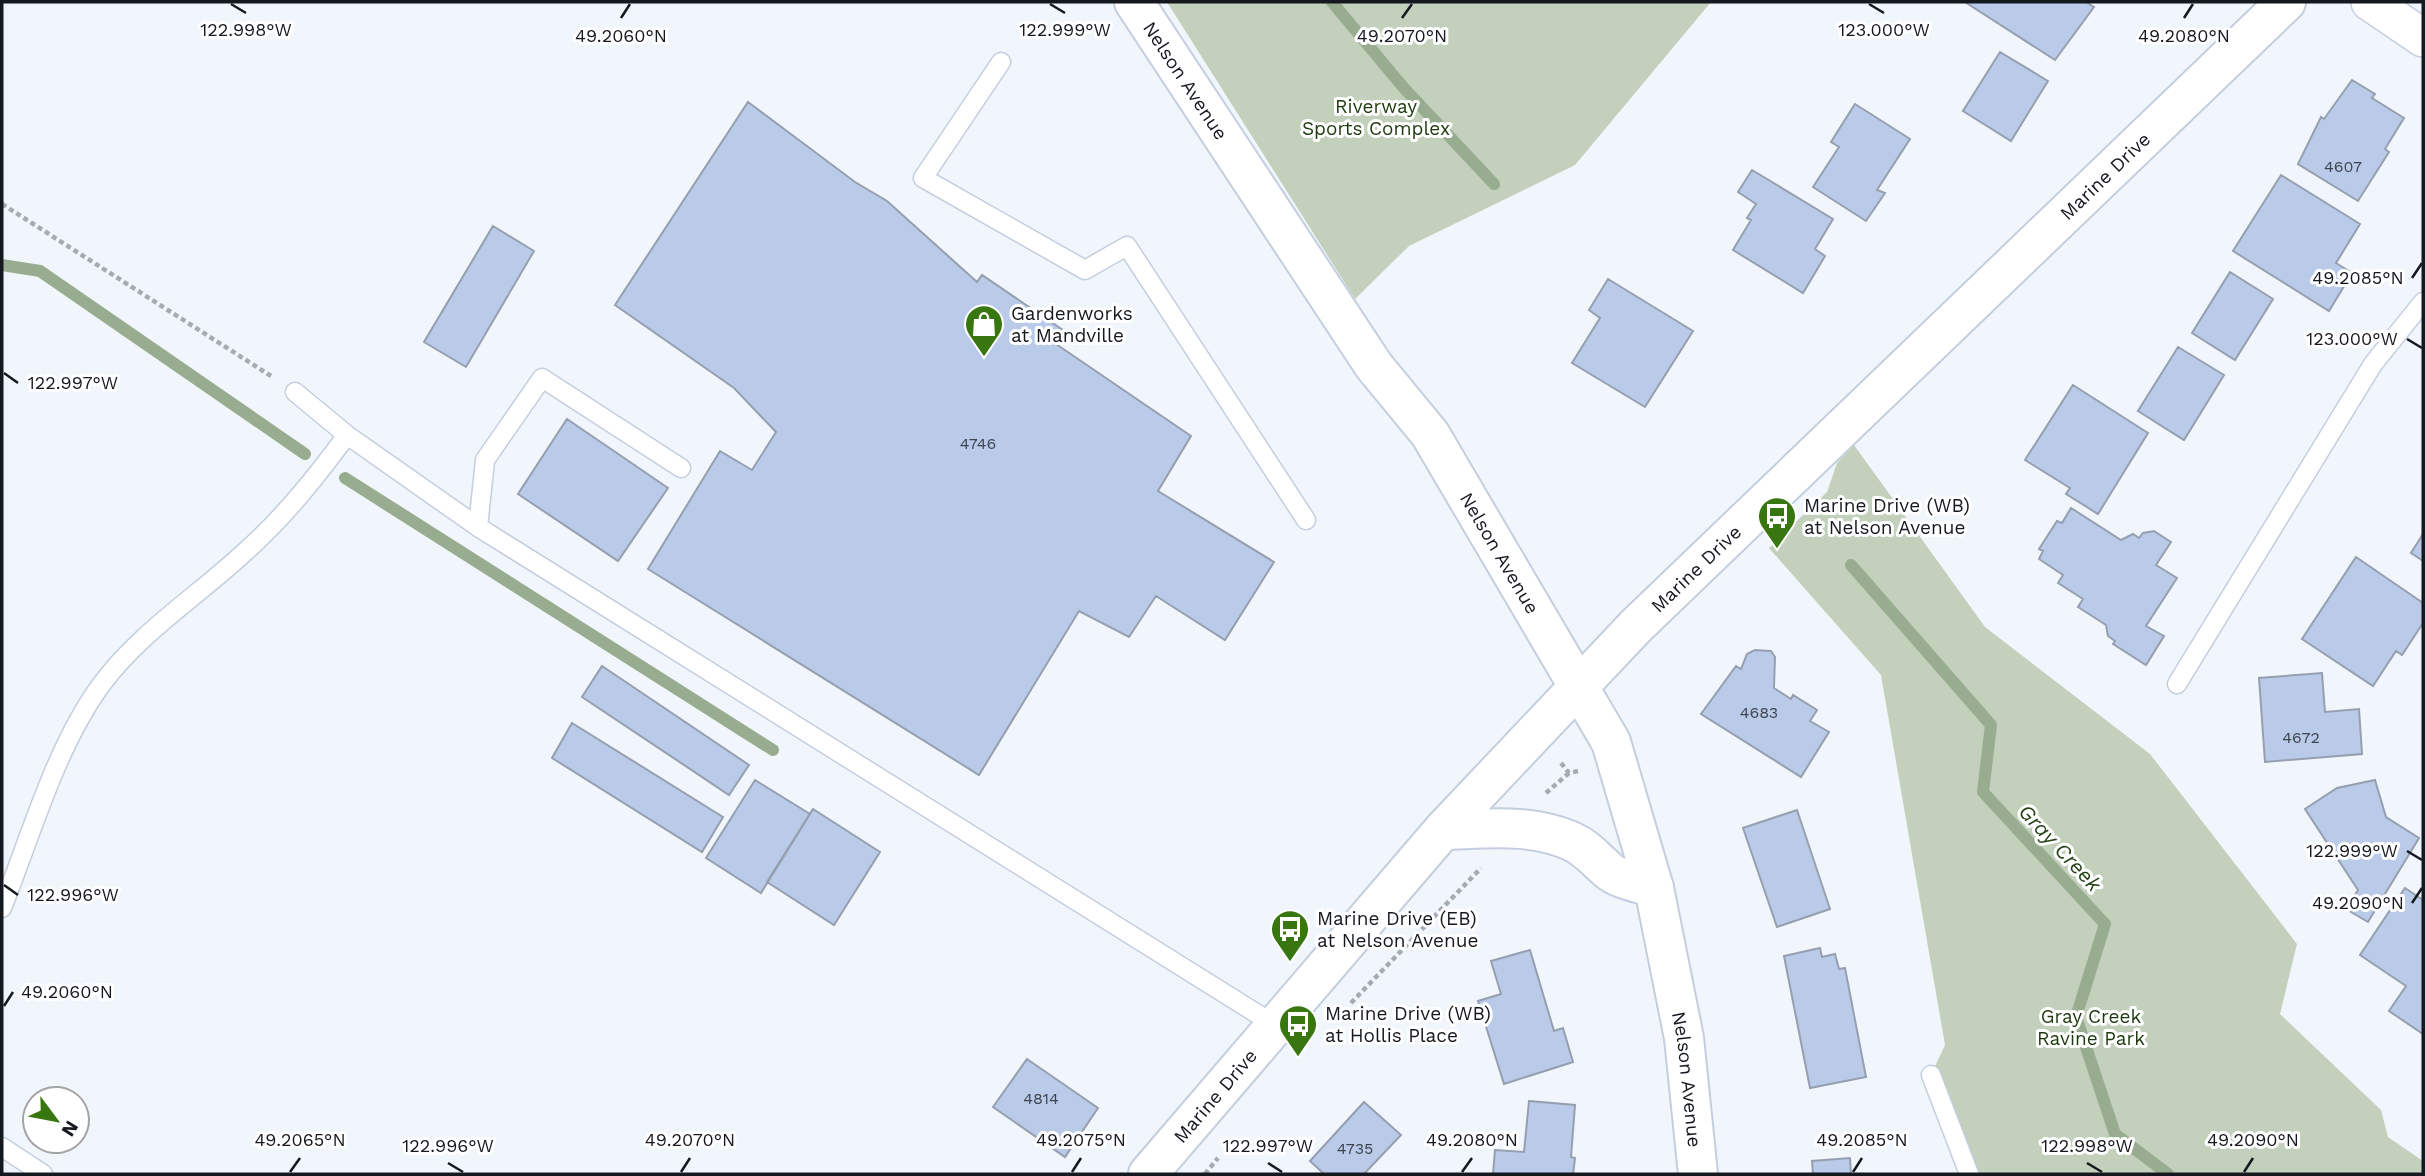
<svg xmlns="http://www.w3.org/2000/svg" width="2425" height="1176" viewBox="0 0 2425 1176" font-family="'Work Sans',sans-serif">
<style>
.green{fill:#c2d0bc}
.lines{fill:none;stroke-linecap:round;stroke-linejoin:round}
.stream{stroke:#98ac90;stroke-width:12}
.building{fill:#bacbe9;stroke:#959faf;stroke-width:2}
.service-casing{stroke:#c4cedf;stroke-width:21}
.minor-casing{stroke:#c4cedf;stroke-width:40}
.tertiary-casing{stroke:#c4cedf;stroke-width:42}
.path{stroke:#a6aab1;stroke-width:4.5;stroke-dasharray:5 3.5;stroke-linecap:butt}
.service{stroke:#fff;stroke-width:18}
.minor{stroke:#fff;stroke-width:37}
.tertiary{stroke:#fff;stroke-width:38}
.ticks{fill:none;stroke:#15181e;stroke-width:2.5}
.labels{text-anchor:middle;stroke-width:6;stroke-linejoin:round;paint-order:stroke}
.number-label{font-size:16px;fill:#3e4551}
.street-label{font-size:19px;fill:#15181e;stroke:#fff}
.park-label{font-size:19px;fill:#1d390e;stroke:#fff}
.poi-label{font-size:19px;fill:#15181e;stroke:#fff;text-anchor:start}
.water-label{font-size:21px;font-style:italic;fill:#274419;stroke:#fff}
.ticks-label{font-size:18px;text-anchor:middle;fill:#15181e;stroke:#fff;stroke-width:6;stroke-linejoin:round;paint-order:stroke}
</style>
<rect width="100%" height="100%" fill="#f1f6fd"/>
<!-- green -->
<path class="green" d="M1167 2H1711L1575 165 1409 246 1355 299Z
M1854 445 1985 627 2150 754 2297 944 2280 1014 2381 1110 2388 1137 2423 1161V1174H1969L1931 1075 1945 1045 1881 675 1769 548 1827 492 1837 463Z"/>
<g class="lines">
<!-- stream -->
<path class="stream" d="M1332 2 1403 87 1494 184
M2 265 40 271 305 454
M345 478 773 750
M1851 565 1991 725 1983 792 2105 924 2076 1017 2115 1134 2168 1174"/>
</g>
<!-- building -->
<path class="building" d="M1965 2H2086L2094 7 2055 60Z
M2000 52 2048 81 2011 141 1963 111Z
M2352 80 2375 94 2372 98 2404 118 2385 149 2389 152 2358 201 2298 164 2321 117 2324 119Z
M748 102 855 182 887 201 977 282 982 275 1063 330 1056 344 1191 436 1158 491 1274 562 1225 640 1156 596 1129 637 1079 611 979 775 648 569 720 451 752 470 776 432 734 388 615 305Z
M1855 104 1910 139 1877 190 1885 193 1866 221 1813 187 1839 147 1831 142Z
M1752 170 1833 219 1815 249 1825 256 1803 293 1733 250 1751 220 1747 218 1756 204 1738 192Z
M2281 175 2360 224 2336 263 2352 273 2329 311 2233 251Z
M493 226 534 251 466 367 424 342Z
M2230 272 2273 299 2235 360 2192 333Z
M1608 279 1693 331 1645 407 1572 363 1600 318 1589 310Z
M2178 347 2224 375 2184 440 2138 411Z
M2073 385 2148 433 2098 514 2066 494 2070 488 2025 460Z
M567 419 668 488 618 561 518 494Z
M2071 508 2121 540 2133 534 2139 538 2143 533 2154 531 2171 542 2156 565 2177 578 2146 626 2164 636 2146 665 2113 644 2115 641 2108 636 2106 625 2078 607 2083 599 2058 583 2063 575 2039 559 2043 551 2039 549 2057 521 2062 523Z
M2423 534V561L2411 553Z
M2356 557 2423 603V623L2402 655 2396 651 2373 686 2302 639Z
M1755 650 1771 651 1775 657 1774 688 1791 699 1793 695 1817 710 1810 721 1829 732 1801 777 1701 714 1736 666 1741 669 1747 654Z
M602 666 749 765 729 795 582 697Z
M2322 673 2325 712 2359 709 2362 754 2265 762 2259 678Z
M572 723 723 817 702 852 552 758Z
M755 780 810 814 761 893 706 858Z
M2375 780 2386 817 2419 838 2368 922 2346 909 2358 890 2305 809 2337 788Z
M813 809 880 852 834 925 767 882Z
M1797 810 1830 909 1777 927 1743 828Z
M2405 888 2423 900V1034L2389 1011 2406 986 2360 955Z
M1820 948 1822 957 1835 954 1839 969 1845 968 1866 1077 1810 1088 1784 956Z
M1530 950 1554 1031 1563 1028 1573 1062 1504 1084 1478 1001 1501 994 1491 961Z
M1027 1059 1098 1108 1065 1157 993 1107Z
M1529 1101 1575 1105 1571 1157 1575 1158 1573 1174H1493L1495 1150 1524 1152Z
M1364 1102 1401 1135 1364 1174H1324L1310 1161Z
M1850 1158 1851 1174H1813L1812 1161Z"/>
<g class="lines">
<defs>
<path id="service" d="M1001 62 923 178 1085 270 1127 246 1306 520
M295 392 347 435 478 527
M681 468 542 378 485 460 478 527 1275 1025
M2177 684 2373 364 2423 302
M2 908C31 836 55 748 101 685 139 633 199 595 246 551 285 516 316 477 347 435
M1931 1075 1969 1174
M2 1147 43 1174"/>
<path id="minor" d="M2370 2 2423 38"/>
<g id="tertiary">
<path id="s1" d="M1134 2 1374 366 1430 434 1611 742 1654 888 1684 1038 1698 1174"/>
<path d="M1443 830C1486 829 1530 823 1571 841 1587 848 1596 860 1609 871 1620 880 1640 883 1654 888"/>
<path id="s2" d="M1148 1174 1443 830 1636 626 2286 2"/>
</g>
</defs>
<!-- service casing -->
<use href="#service" class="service-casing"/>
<!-- minor casing -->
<use href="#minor" class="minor-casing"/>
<!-- tertiary casing -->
<use href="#tertiary" class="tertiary-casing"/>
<!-- path -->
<path class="path" d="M2 204 271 376
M1561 763 1569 773 1578 771
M1546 793 1569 773
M1351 1003 1481 868
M1205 1174 1218 1158"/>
<!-- service -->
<use href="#service" class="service"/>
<!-- minor -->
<use href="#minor" class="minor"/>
<!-- tertiary -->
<use href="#tertiary" class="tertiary"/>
</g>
<!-- ticks -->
<path class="ticks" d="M231 4 246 13M1050 4 1065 13M1869 4 1884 13M621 18 630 4M1402 18 1412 4M2184 18 2193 4M2412 278 2422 263M2407 339 2422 348M4 373 18 383M2407 851 2422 860M4 885 18 895M2412 903 2422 888M4 1006 13 992M448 1163 463 1172M1268 1163 1282 1172M2087 1163 2102 1172M290 1172 300 1158M681 1172 690 1158M1072 1172 1081 1158M1462 1172 1472 1158M1853 1172 1862 1158M2244 1172 2253 1158"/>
<!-- icons -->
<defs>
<symbol id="shop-pin" viewBox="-11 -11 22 30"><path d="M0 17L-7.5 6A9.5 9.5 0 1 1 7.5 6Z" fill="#38760f" stroke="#fff"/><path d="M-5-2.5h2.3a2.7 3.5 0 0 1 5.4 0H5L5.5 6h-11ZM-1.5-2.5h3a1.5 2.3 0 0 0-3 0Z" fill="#fff"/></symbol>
<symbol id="bus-pin" viewBox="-11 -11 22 30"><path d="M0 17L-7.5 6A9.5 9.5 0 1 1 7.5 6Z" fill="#38760f" stroke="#fff"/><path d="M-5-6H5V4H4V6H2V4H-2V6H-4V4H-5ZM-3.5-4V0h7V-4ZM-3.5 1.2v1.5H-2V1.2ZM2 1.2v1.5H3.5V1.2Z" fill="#fff"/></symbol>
</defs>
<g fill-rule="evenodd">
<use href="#shop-pin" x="962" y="302" width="44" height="60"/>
<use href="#bus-pin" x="1755" y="494" width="44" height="60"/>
<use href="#bus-pin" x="1268" y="907" width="44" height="60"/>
<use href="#bus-pin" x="1276" y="1002" width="44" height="60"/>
</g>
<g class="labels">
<!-- number labels -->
<g class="number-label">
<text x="2343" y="172">4607</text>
<text x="978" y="449">4746</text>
<text x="1759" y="718">4683</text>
<text x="2301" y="743">4672</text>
<text x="1041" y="1104">4814</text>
<text x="1355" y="1154">4735</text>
</g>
<!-- street labels -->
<g class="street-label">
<text dy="7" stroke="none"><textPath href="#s1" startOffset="94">Nelson Avenue</textPath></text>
<text dy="7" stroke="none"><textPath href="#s2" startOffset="1384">Marine Drive</textPath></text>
<text dy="7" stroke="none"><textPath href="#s1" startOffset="662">Nelson Avenue</textPath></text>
<text dy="7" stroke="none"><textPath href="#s2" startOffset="817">Marine Drive</textPath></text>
<text dy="7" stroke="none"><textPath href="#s1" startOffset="1228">Nelson Avenue</textPath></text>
<text dy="7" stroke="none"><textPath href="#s2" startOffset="103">Marine Drive</textPath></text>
</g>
<!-- park labels -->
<g class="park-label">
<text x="1376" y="113">Riverway<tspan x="1376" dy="22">Sports Complex</tspan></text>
<text x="2091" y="1023">Gray Creek<tspan x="2091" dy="22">Ravine Park</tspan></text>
</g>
<!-- poi labels -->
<g class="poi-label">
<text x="1011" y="320">Gardenworks<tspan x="1011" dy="22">at Mandville</tspan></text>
<text x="1804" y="512">Marine Drive (WB)<tspan x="1804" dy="22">at Nelson Avenue</tspan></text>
<text x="1317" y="925">Marine Drive (EB)<tspan x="1317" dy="22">at Nelson Avenue</tspan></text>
<text x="1325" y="1020">Marine Drive (WB)<tspan x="1325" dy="22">at Hollis Place</tspan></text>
</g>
<!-- water labels -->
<g class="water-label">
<text transform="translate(2060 848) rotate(47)" y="7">Gray Creek</text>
</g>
</g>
<g class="ticks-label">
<text x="1065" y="36">122.999°W</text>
<text x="1884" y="36">123.000°W</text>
<text x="246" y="36">122.998°W</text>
<text x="621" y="42">49.2060°N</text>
<text x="1402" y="42">49.2070°N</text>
<text x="2184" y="42">49.2080°N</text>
<text x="2358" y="284">49.2085°N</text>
<text x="2352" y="345">123.000°W</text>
<text x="73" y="389">122.997°W</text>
<text x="2352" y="857">122.999°W</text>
<text x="73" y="901">122.996°W</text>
<text x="2358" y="909">49.2090°N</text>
<text x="67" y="998">49.2060°N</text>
<text x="300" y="1146">49.2065°N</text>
<text x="690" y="1146">49.2070°N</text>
<text x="1081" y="1146">49.2075°N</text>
<text x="1472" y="1146">49.2080°N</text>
<text x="1862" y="1146">49.2085°N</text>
<text x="2253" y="1146">49.2090°N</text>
<text x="448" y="1152">122.996°W</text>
<text x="1268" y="1152">122.997°W</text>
<text x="2087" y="1152">122.998°W</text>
</g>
<!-- border -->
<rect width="2425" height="1176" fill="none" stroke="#15181e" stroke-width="7"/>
<!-- north arrow -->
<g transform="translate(56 1120) rotate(122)"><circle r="33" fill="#ffffff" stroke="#a1a3a5" stroke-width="2"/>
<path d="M0-5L12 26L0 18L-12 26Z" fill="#38760f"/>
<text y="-10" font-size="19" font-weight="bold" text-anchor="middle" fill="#15181e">N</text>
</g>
</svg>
